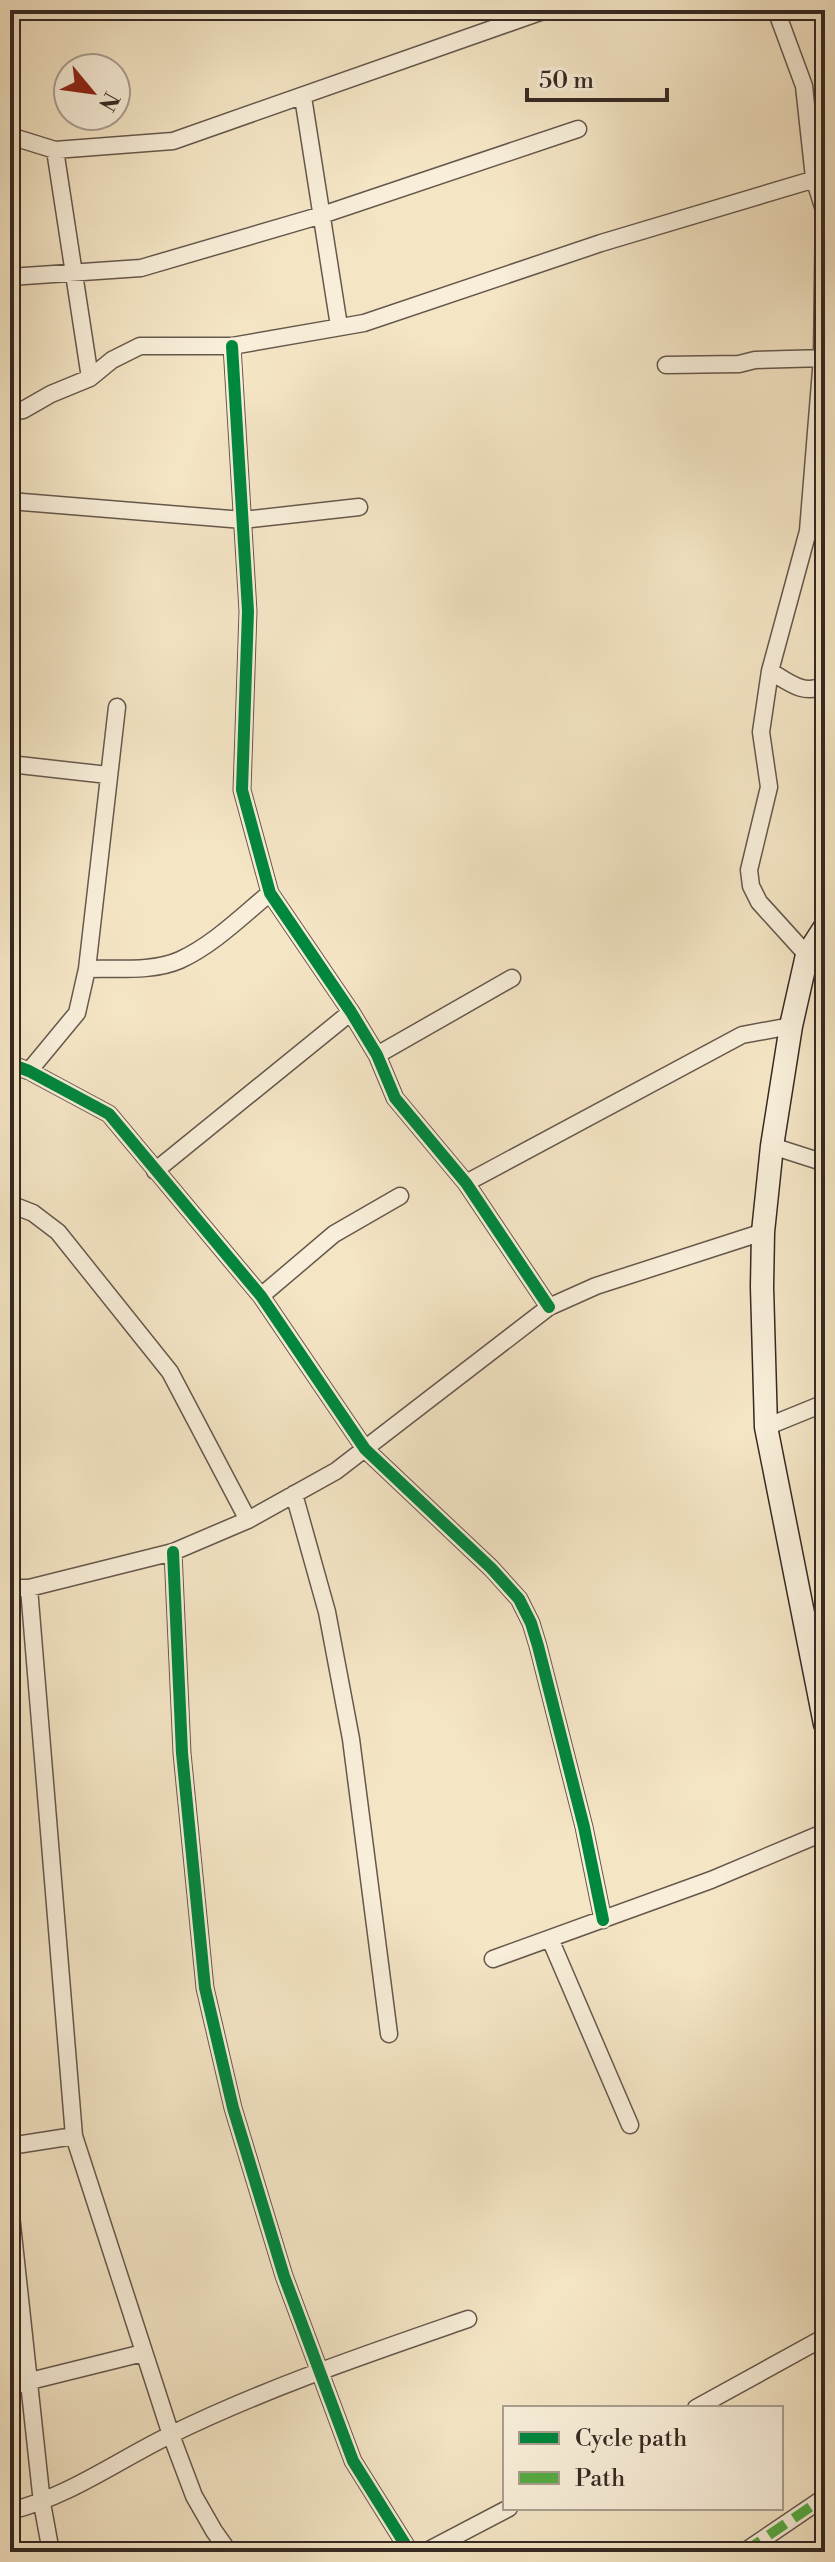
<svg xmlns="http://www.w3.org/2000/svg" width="835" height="2562" viewBox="0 0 835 2562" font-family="'Libre Bodoni',serif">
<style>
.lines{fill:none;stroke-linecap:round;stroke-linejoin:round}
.street-casing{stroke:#66584c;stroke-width:19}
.secondary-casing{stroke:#362923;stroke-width:25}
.street{stroke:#f8eed9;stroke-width:16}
.secondary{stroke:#f8eed9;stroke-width:22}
.quiet{stroke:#55ab43;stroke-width:10;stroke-dasharray:20 10;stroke-linecap:butt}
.cycleway-casing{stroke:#f8eed9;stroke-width:17}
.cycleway{stroke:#00873e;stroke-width:12}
</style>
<rect width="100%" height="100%" fill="#f4e5c5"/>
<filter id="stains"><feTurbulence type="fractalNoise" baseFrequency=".0025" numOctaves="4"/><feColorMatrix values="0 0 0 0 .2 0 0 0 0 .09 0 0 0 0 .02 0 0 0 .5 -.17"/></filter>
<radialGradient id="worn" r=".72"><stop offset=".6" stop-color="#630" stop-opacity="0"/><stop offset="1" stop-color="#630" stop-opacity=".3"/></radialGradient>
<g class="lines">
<defs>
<path id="street" d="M776 10 804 86 814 178 824 210 822 358 808 531 770 671 761 732 769 787 749 870 751 886 759 902 807 955
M10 17 14 10
M303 97 339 326
M10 136 55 150 173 141 546 10
M55 150 90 378
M10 277 141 268 322 215 578 129
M232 346 248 611 242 790 270 893 351 1012 377 1055 395 1098 466 1183 549 1307
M666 365 739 364 755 360 825 358
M10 412 23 410 51 394 90 378 112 360 140 346H232L364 323 601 243 822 177
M10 501 243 520 359 507
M770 671C788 682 805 697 825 684
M10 764 108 775
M87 969C117 968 153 972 180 960 213 945 242 916 270 893
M377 1055 512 978
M10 1064 29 1071 109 1114 261 1296 365 1449 491 1568 519 1599 531 1623 538 1646 584 1827 603 1920
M29 1071 77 1013 87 969 117 707
M772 1146 825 1163
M155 1171 351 1012
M466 1183 742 1035 791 1026
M10 1204 33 1213 58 1232 170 1372 248 1520
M261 1296 334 1234 400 1196
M766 1427 825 1403
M294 1494 327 1612 351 1739 389 2034
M173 1552 182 1753 205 1988 233 2108 284 2276 353 2461 410 2552
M10 1588H29L173 1552 248 1520 336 1471 549 1307 596 1286 763 1232
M29 1588 74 2136 171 2435 194 2496 214 2531 229 2552
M550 1939 630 2125
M493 1959 711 1880 825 1832
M10 2146 74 2136
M10 2206 42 2503 51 2552
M10 2386 143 2353
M696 2408 825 2337
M10 2511C68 2497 117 2461 170 2435 266 2388 367 2354 468 2319
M425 2552 509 2508
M744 2552 825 2497"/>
<path id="secondary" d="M825 927 807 955 791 1026 772 1146 763 1232 762 1287 766 1427 825 1724"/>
</defs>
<!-- street casing -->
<use href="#street" class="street-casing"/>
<!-- secondary casing -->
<use href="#secondary" class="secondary-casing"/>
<!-- street -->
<use href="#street" class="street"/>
<!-- secondary -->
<use href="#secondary" class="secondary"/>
<!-- quiet -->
<path class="quiet" d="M744 2552 825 2497"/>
<defs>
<path id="cycleway" d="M232 346 248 611 242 790 270 893 351 1012 377 1055 395 1098 466 1183 549 1307
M10 1064 29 1071 109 1114 261 1296 365 1449 491 1568 519 1599 531 1623 538 1646 584 1827 603 1920
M173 1552 182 1753 205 1988 233 2108 284 2276 353 2461 410 2552"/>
</defs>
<!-- cycleway casing -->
<use href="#cycleway" class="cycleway-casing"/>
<!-- cycleway -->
<use href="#cycleway" class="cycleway"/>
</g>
<!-- margin -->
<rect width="835" height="2562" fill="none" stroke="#f4e5c5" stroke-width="40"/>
<rect x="12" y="12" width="811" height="2538" fill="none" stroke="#362923" stroke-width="4"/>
<rect x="20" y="20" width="795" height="2522" fill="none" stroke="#362923" stroke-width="2"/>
<!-- legend -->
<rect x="503" y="2406" width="280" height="104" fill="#f8eed9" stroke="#aa9f90" stroke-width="2"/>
<rect x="519" y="2432" width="40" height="12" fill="#00873e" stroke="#aa9f90" stroke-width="2"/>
<text x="575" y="2446" font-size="24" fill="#362923">Cycle path</text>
<rect x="519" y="2472" width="40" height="12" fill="#55ab43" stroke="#aa9f90" stroke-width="2"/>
<text x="575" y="2486" font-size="24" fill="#362923">Path</text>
<!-- north arrow -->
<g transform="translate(92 92) rotate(119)"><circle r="38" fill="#f8eed9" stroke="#aa9f90" stroke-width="2"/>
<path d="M0-6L14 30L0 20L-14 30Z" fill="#8f2418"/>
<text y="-12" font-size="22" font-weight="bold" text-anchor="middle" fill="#362923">N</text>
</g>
<!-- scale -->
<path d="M527 88v12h140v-12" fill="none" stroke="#362923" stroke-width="4"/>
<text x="539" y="88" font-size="24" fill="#362923" stroke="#f8eed9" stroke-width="6" paint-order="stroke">50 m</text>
<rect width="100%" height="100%" filter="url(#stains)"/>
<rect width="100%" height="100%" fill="url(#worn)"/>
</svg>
